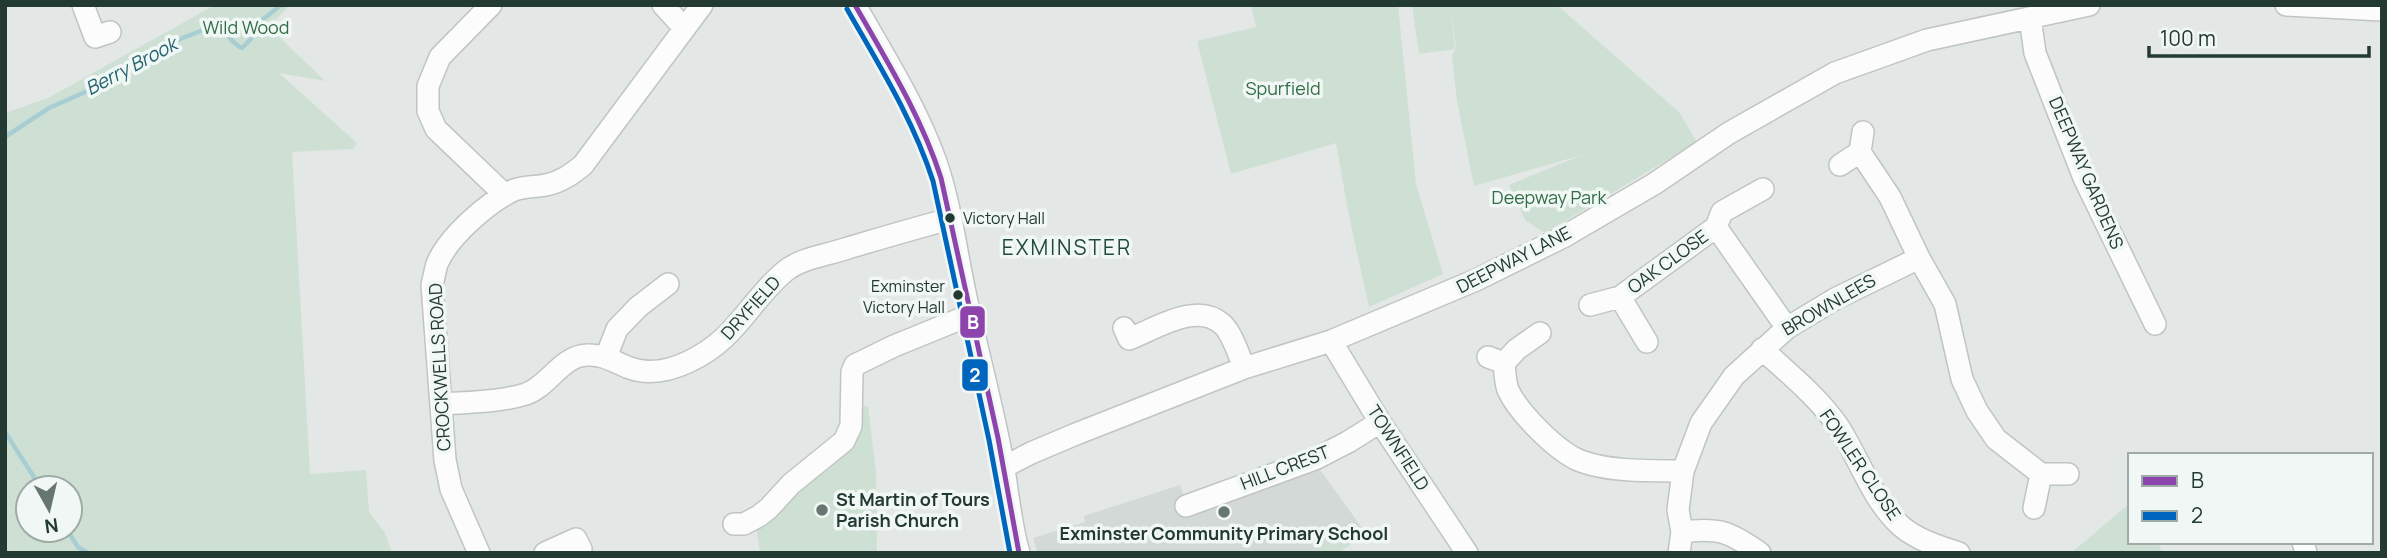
<svg xmlns="http://www.w3.org/2000/svg" width="2387" height="558" viewBox="0 0 2387 558" font-family="Manrope,sans-serif">
<style>
.built{fill:#d2d9d6}
.green{fill:#cee0d3;fill-rule:evenodd}
.lines{fill:none;stroke-linecap:round;stroke-linejoin:round}
.stream{stroke:#a8ced3;stroke-width:4.5}
.minor-casing{stroke:#c0c5c3;stroke-width:24}
.minor{stroke:#fbfcfb;stroke-width:21}
.bus-1-casing{stroke:#f1f7f4;stroke-width:10}
.bus-2-casing{stroke:#f1f7f4;stroke-width:10}
.bus-1{stroke:#8e44ad;stroke-width:5}
.bus-2{stroke:#0065bd;stroke-width:5}
.bus-dot{fill:#233a33;stroke:#f1f7f4;stroke-width:2.5}
.poi-dot{fill:#667772;stroke:#f1f7f4;stroke-width:2.5}
.labels{text-anchor:middle;stroke-width:7;stroke-linejoin:round;paint-order:stroke}
.bus-label{font-size:16px;fill:#233a33;stroke:#f1f7f4;text-anchor:start}
.park-label{font-size:18px;fill:#316d46;stroke:#f1f7f4}
.street-label{font-size:18px;fill:#233a33;stroke:#f1f7f4}
.poi-label{font-size:18px;font-weight:bold;fill:#233a33;stroke:#f1f7f4;text-anchor:start}
.water-label{font-size:19px;font-style:italic;fill:#226570;stroke:#f1f7f4}
.quarter-label{font-size:21px;letter-spacing:2px;fill:#214a3f;stroke:#f1f7f4}
.line-badge{stroke:#f1f7f4;stroke-width:2.5}
.badge-label{font-size:19px;text-anchor:middle;font-weight:bold;fill:#fff}
</style>
<rect width="100%" height="100%" fill="#e3e8e6"/>
<!-- built -->
<path class="built" d="M1316 464 1362 528 1329 553H1038L1033 538 1085 522 1084 516 1180 485 1188 507Z"/>
<!-- green -->
<path class="green" d="M215 5H290L269 27 325 81 279 73 357 143 353 149 292 152 310 474 366 470 369 512 385 533 392 553H5V113L48 98ZM70 488V530H28V488Z
M1251 5H1398L1416 184 1443 274 1369 307 1349 216 1336 143 1231 174 1197 41 1256 27Z
M1412 5H1557L1679 112 1697 142 1545 233 1525 220 1509 185 1582 155 1474 186 1457 101 1452 55 1456 48 1451 11 1455 49 1419 54Z
M868 406 876 472 877 553H760L756 524 808 476 831 468 838 457 857 407Z
M2130 503V542H2158L2162 553H2071Z
M1354 525 1362 537 1338 553H1313Z"/>
<g class="lines">
<!-- stream -->
<path class="stream" d="M5 137 49 108 99 86 128 65 155 49 213 26C226 28 230 43 242 48L250 40 261 21 281 5
M5 432 41 488
M67 530 78 547 88 553"/>
<defs>
<path id="minor" d="M83 5 95 37 110 32
M491 5 440 57 428 86V111L436 129 505 195
M663 5 684 28
M855 5C884 56 916 106 936 162 951 205 956 252 966 297 977 351 992 404 1002 458 1008 490 1010 522 1019 553
M2286 5 2382 10
M2030 18 2035 53 2084 178 2155 324
M1840 165 1860 152
M1716 227 1722 212 1763 189
M1919 258 1945 304 1962 379 1977 411 1996 439 2041 474 2034 508
M1620 297 1647 342
M1590 305 1620 297 1716 227 1787 328
M1124 328 1129 339C1155 329 1197 301 1222 324 1231 331 1240 357 1244 368
M1331 341 1380 422 1467 553
M1762 349C1788 373 1818 397 1838 426 1859 458 1872 500 1901 526 1917 540 1940 547 1959 553
M606 357 617 329 638 307 668 284
M1488 357 1504 363C1505 372 1505 382 1508 390 1518 412 1554 448 1576 459 1604 472 1652 471 1683 471
M1504 363 1517 349 1540 333
M442 404C469 402 500 402 526 394 549 386 561 356 587 355 602 354 613 361 627 367 647 375 669 371 688 362 737 339 747 304 784 272 800 258 828 255 848 248 882 238 915 228 950 219
M1004 467 1031 453 1076 434 1244 368 1331 341 1476 280 1565 236 1654 184 1729 133 1835 73 1927 40 2089 5
M2041 474H2068
M1186 506 1315 459 1348 442 1380 422
M734 524H744L759 516 769 508 791 484 844 441 851 426 852 372 855 365 894 346 970 315
M1682 532C1719 527 1730 532 1760 553
M2303 542 2306 553
M479 553 451 489 445 460 432 285C434 278 435 270 437 264 448 237 488 202 514 190 524 186 536 187 546 185 561 182 572 174 583 165L702 5
M545 553 576 539 581 549
M1679 553 1682 532 1678 510 1683 471 1701 423 1734 376 1787 328 1835 299 1919 258 1890 197 1860 152 1863 132"/>
</defs>
<!-- minor casing -->
<use href="#minor" class="minor-casing"/>
<!-- minor -->
<use href="#minor" class="minor"/>
<defs>
<path id="bus-1" d="M855 5C887 61 921 116 941 178L998 438 1019 553"/>
<path id="bus-2" d="M847 9C879 65 913 119 933 181L989 440 1010 553"/>
</defs>
<!-- bus-1 casing -->
<use href="#bus-1" class="bus-1-casing"/>
<!-- bus-2 casing -->
<use href="#bus-2" class="bus-2-casing"/>
<!-- bus-1 -->
<use href="#bus-1" class="bus-1"/>
<!-- bus-2 -->
<use href="#bus-2" class="bus-2"/>
</g>
<!-- markers -->
<g class="bus-dot">
<circle cx="950" cy="218" r="6"/>
<circle cx="958" cy="295" r="6"/>
</g>
<g class="poi-dot">
<circle cx="822" cy="510" r="7"/>
<circle cx="1224" cy="512" r="7"/>
</g>
<g class="labels">
<!-- bus labels -->
<g class="bus-label">
<text x="963" y="224">Victory Hall</text>
<text x="945" y="292" text-anchor="end">Exminster<tspan x="945" dy="21">Victory Hall</tspan></text>
</g>
<!-- park labels -->
<g class="park-label">
<text x="246" y="34">Wild Wood</text>
<text x="1283" y="95">Spurfield</text>
<text x="1549" y="204">Deepway Park</text>
</g>
<!-- street labels -->
<g class="street-label">
<text transform="translate(2086 173) rotate(67)" y="6">DEEPWAY GARDENS</text>
<text transform="translate(1514 260) rotate(-27)" y="6">DEEPWAY LANE</text>
<text transform="translate(1668 262) rotate(-36)" y="6">OAK CLOSE</text>
<text transform="translate(1829 305) rotate(-30)" y="6">BROWNLEES</text>
<text transform="translate(751 308) rotate(-48)" y="6">DRYFIELD</text>
<text transform="translate(440 367) rotate(-93)" y="6">CROCKWELLS ROAD</text>
<text transform="translate(1398 448) rotate(57)" y="6">TOWNFIELD</text>
<text transform="translate(1860 465) rotate(56)" y="6">FOWLER CLOSE</text>
<text transform="translate(1285 468) rotate(-21)" y="6">HILL CREST</text>
</g>
<!-- poi labels -->
<g class="poi-label">
<text x="836" y="506">St Martin of Tours<tspan x="836" dy="21">Parish Church</tspan></text>
<text x="1224" y="540" text-anchor="middle">Exminster Community Primary School</text>
</g>
<!-- water labels -->
<g class="water-label">
<text transform="translate(131 66) rotate(-28)" y="7">Berry Brook</text>
</g>
<!-- quarter labels -->
<g class="quarter-label">
<text x="1067" y="255">EXMINSTER</text>
</g>
</g>
<g class="line-badge">
<rect x="959" y="305" width="27" height="34" rx="7" fill="#8e44ad"/>
<rect x="961" y="358" width="28" height="34" rx="7" fill="#0065bd"/>
</g>
<g class="badge-label">
<text x="973" y="329">B</text>
<text x="975" y="382">2</text>
</g>
<!-- border -->
<rect width="2387" height="558" fill="none" stroke="#233a33" stroke-width="14"/>
<!-- legend -->
<rect x="2128" y="453" width="245" height="91" fill="#f1f7f4" stroke="#9faba7" stroke-width="2"/>
<rect x="2142" y="476" width="35" height="10" fill="#8e44ad" stroke="#9faba7" stroke-width="2"/>
<text x="2191" y="488" font-size="21" fill="#233a33">B</text>
<rect x="2142" y="511" width="35" height="10" fill="#0065bd" stroke="#9faba7" stroke-width="2"/>
<text x="2191" y="523" font-size="21" fill="#233a33">2</text>
<!-- north arrow -->
<g transform="translate(49 509) rotate(172)"><circle r="33" fill="#f1f7f4" stroke="#9faba7" stroke-width="2"/>
<path d="M0-5L12 26L0 18L-12 26Z" fill="#667772"/>
<text y="-10" font-size="19" font-weight="bold" text-anchor="middle" fill="#233a33">N</text>
</g>
<!-- scale -->
<path d="M2149 46v10h220v-10" fill="none" stroke="#233a33" stroke-width="3.5"/>
<text x="2160" y="46" font-size="21" fill="#233a33" stroke="#f1f7f4" stroke-width="5" paint-order="stroke">100 m</text>
</svg>
